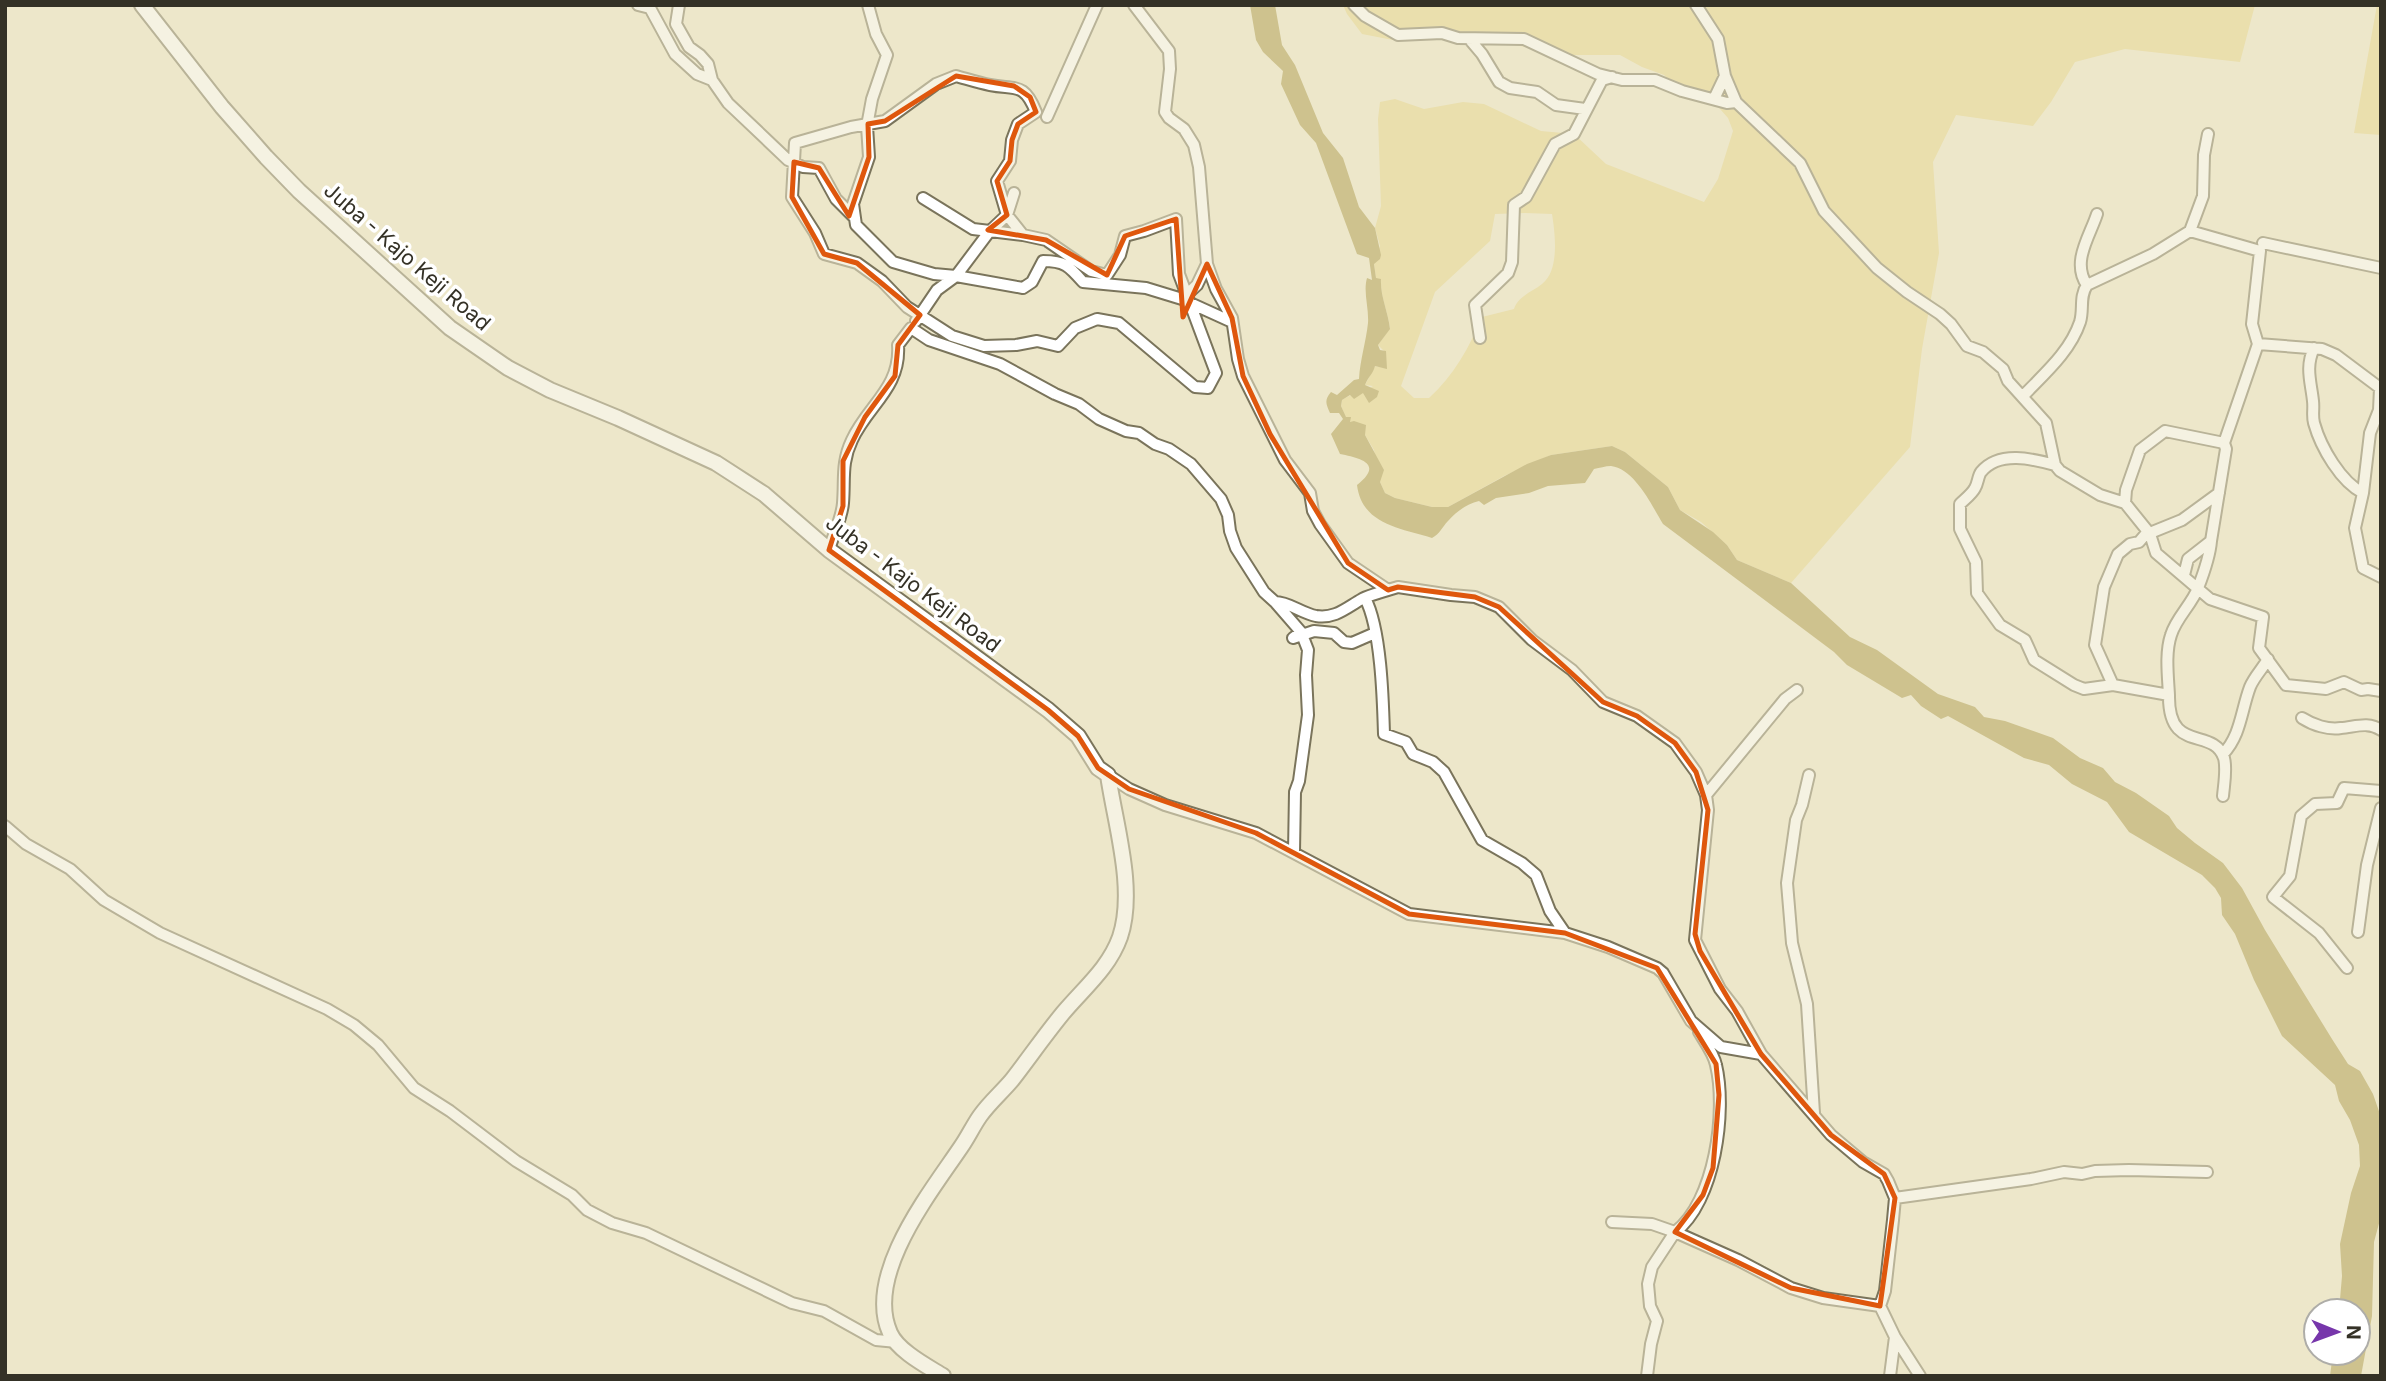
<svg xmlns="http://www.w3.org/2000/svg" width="2386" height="1381" viewBox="0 0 2386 1381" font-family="Inter,sans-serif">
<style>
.green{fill:#e6d48b;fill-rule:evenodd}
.water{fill:#a89546}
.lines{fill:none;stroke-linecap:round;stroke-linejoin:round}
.minor-casing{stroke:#7a745b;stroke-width:14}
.secondary-casing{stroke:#7a745b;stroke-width:18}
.minor{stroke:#fff;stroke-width:10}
.secondary{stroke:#fff;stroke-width:14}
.marked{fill:none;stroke:#df570d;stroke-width:5;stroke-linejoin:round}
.labels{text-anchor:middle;stroke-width:7;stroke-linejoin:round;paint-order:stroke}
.street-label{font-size:21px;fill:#343126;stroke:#fff}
</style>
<rect width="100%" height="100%" fill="#ede7ca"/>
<!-- green -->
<path class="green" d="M1343 5H2255L2240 62 2125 49 2075 62 2051 102 2033 126 1956 115 1933 162 1939 253 1922 349 1910 447 1791 583 1737 560 1727 545 1701 522 1680 510 1668 487 1625 452 1612 446 1551 455 1504 476 1448 507H1432L1395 498 1385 493 1380 482 1374 450 1365 435 1346 418 1341 406 1342 400C1352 393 1363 393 1373 386L1365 385 1375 366 1379 367 1384 351 1378 345 1390 328C1388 312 1380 296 1381 280L1376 279 1374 263 1380 246 1375 228 1381 206 1378 119 1380 102 1395 99 1424 109 1463 102 1484 104 1541 131 1574 134 1606 164 1704 202 1718 179 1733 131 1728 118 1713 101 1670 81 1664 75 1642 67 1620 55H1570L1498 42 1417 36 1393 40 1362 34 1347 14ZM1525 213 1552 214C1555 233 1560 270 1542 284 1532 292 1518 296 1514 309L1482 317C1469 348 1454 375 1429 398H1414L1401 386 1435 292 1490 241 1495 214Z
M2377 5H2381V135L2354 133Z"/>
<!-- water -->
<path class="water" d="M1250 5H1275L1282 45 1295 65 1323 133 1343 158 1359 207 1375 228 1381 255 1380 259 1374 264 1376 278 1381 279C1380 296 1388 311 1390 329L1378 345 1380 350 1386 351 1387 369 1375 366C1373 374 1368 377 1365 385L1379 391 1377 397 1369 403 1363 393 1354 399 1350 395 1342 400 1341 406 1346 417H1351L1350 422 1354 421 1366 425 1365 435 1384 470 1380 482 1385 493 1395 498 1432 507H1448L1527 464 1551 455 1612 446 1625 452 1668 487 1680 510 1713 532 1727 545 1737 560 1791 583 1850 637 1877 650 1938 694 1975 707 1984 717 2005 721 2053 738 2080 758 2103 768 2115 782 2136 793 2169 816 2177 828 2195 843 2223 863 2242 888 2265 930 2332 1039 2348 1064 2360 1071 2373 1094 2381 1117V1216L2374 1242 2372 1316 2361 1376H2330L2333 1353H2358V1311H2339L2342 1276 2340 1244 2351 1193 2360 1166 2359 1145 2350 1120 2339 1101 2335 1085 2282 1036 2254 980 2235 934 2222 915 2221 898 2215 888 2202 875 2129 832 2107 802 2072 784 2049 765 2024 758 1948 716 1941 719 1921 706 1911 695 1902 698 1847 665 1834 652 1663 524C1652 506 1635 469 1611 466 1605 466 1600 468 1594 469L1585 483 1548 486 1529 493 1496 498 1484 505 1479 501C1467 504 1457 511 1448 521 1442 527 1440 534 1432 538 1401 528 1362 525 1357 485 1384 464 1361 458 1340 454L1331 434 1343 419 1339 413H1330C1326 404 1324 400 1331 392L1337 395 1354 380 1359 379C1360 360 1366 342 1368 323 1369 308 1363 292 1367 278L1372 280 1369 258 1357 254 1316 143 1300 125 1281 84 1283 71 1263 52 1256 40Z"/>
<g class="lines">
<defs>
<path id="minor" d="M638 5 650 8 675 54 697 74 712 80 728 103 788 160 803 167 819 168 836 199 853 216
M679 5 676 24 689 47 700 55 708 64 712 80
M868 5 876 34 887 55 872 99 867 126 869 157 853 204 856 225 893 262 934 274 956 276 989 232 1007 215 1014 193
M1134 5 1169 51 1170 69 1165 112 1169 118 1184 129 1194 145 1199 167 1207 264 1216 289 1232 318 1238 359 1243 376 1285 460 1310 493 1313 511 1320 524 1348 563 1388 590 1398 587 1451 595 1475 597 1499 607 1532 640 1572 670 1603 702 1637 716 1675 743 1696 772 1706 795
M1354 5 1365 16 1398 35 1442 33 1458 38 1524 39 1598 74 1622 80H1655L1682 91 1727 103 1736 102
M1696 5 1718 39 1725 76 1736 102 1800 163 1824 211 1877 268 1907 292 1940 314 1951 324 1967 346 1983 352 2003 369 2008 381 2046 423 2055 465 2060 471 2100 495 2125 503 2150 534 2156 553 2210 599 2263 617 2259 648 2286 685 2326 689 2344 682 2361 690 2368 689 2381 691
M1471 41 1482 54 1499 82 1510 88 1537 92 1556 105 1585 109
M956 76C967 79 979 83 990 85 1016 90 1024 82 1036 112L1018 124 1012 140 1010 161 997 181 1007 215 1023 235 1046 240 1091 271 1107 275 1120 255 1125 236 1144 231 1176 219 1179 274 1216 373 1208 388 1195 387 1119 323 1097 319 1075 328 1058 346 1037 341 1016 345 984 346 952 336 907 307 882 281 857 263 824 254 815 233 792 197 795 143 851 127 885 121 936 84Z
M1714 99 1725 76
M1047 117 1097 5
M923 198 973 229 1023 235
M2263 243 2381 268
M2087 285C2071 262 2090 236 2097 214
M1188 302 1232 322
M916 321 937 290 956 276 1023 288 1032 282 1043 261C1065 261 1069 266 1083 282L1146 288 1182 299 1197 285 1207 264
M1480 338 1475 305 1508 273 1512 262 1514 205 1526 197 1555 144 1574 134 1602 80 1612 77
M2258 344 2322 349 2336 355 2380 388 2379 410 2370 433 2363 493 2355 528 2363 568 2381 577
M2314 348C2305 367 2311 382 2313 401 2314 409 2312 416 2314 423 2321 448 2341 482 2363 493
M2023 396C2044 374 2070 352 2080 322 2084 309 2079 297 2087 285L2153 254 2190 231 2203 196 2204 155 2208 134
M2055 465C2033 459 1999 450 1981 472 1978 476 1978 483 1975 488 1972 494 1965 499 1960 504V529L1976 562 1977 593 2000 625 2025 640 2034 660 2074 685 2084 689 2113 685
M2219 493 2182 520 2145 535 2139 542 2130 544 2118 554 2104 587 2095 645 2113 685 2169 695C2168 755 2213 726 2224 758 2227 769 2224 784 2223 796
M2125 503 2126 490 2140 450 2165 431 2224 443
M829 550C833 535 842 518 843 503 845 479 841 463 852 440 868 405 901 388 898 345L911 328 929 340 1000 364 1055 394 1079 404 1099 419 1126 431 1139 433 1155 444 1169 449 1191 464 1221 499 1228 515 1230 531 1236 548 1264 592 1275 602C1289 602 1301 613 1316 616 1335 619 1346 608 1362 599 1370 595 1379 593 1388 590
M2184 575 2188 559 2211 541 2226 449 2224 443 2258 344 2252 324 2260 251 2190 231
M1365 598C1381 628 1383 699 1384 734L1406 742 1413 754 1433 762 1444 772 1482 840 1522 863 1536 875 1550 911 1565 933
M1275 602 1301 632 1308 650 1306 675 1308 715 1299 781 1295 792 1294 852
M1301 632 1293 638 1314 631 1334 633 1344 642 1352 643 1375 633
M1797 690 1785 699 1706 795 1708 810 1695 940 1720 989 1737 1011 1761 1054 1831 1135 1863 1162 1884 1174 1888 1181 1895 1198 1893 1220 1885 1291 1880 1306 1895 1337 1920 1376
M2169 695C2168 676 2165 653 2171 635 2176 618 2192 604 2198 588 2203 575 2210 554 2211 541
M2302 718C2313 725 2328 730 2341 728 2355 727 2368 721 2381 730
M2223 754C2241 735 2241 711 2250 687 2254 677 2263 668 2268 659
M1108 775 1129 789 1165 805 1256 833 1409 914 1565 933 1608 947 1657 968 1663 973 1691 1021 1721 1047 1761 1054
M1809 775 1802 805 1796 820 1787 883 1792 943 1807 1004 1814 1113
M5 826 26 844 70 869 104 900 160 933 327 1009 354 1025 378 1045 414 1088 450 1111 516 1161 572 1195 587 1210 612 1223 646 1233 792 1303 824 1311 876 1340 897 1342
M2358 932 2367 865 2381 808
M2347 968 2319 933 2273 897 2290 876 2301 816 2315 804 2337 803 2344 788 2381 791
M1699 1032C1705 1042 1714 1054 1716 1065 1727 1111 1715 1202 1675 1232L1738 1260 1791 1288 1823 1298 1880 1306
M1895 1198 2031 1179 2064 1172 2082 1174 2095 1171 2129 1170 2207 1172
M1612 1222 1652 1224 1675 1232 1652 1267 1648 1284 1650 1306 1657 1321 1651 1344 1647 1376
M1890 1376 1895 1337"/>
<path id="secondary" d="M142 5 222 107 266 157 299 191 450 328 508 368 550 390 618 418 716 463 764 494 829 550 1048 710 1078 736 1098 768 1108 775C1115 824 1136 889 1120 937 1109 968 1084 988 1063 1013 1045 1035 1029 1058 1012 1080 1002 1092 989 1103 980 1116 973 1126 968 1137 961 1147 930 1193 864 1275 890 1333 898 1351 927 1366 943 1376"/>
</defs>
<!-- minor casing -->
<use href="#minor" class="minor-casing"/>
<!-- secondary casing -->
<use href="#secondary" class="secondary-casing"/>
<!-- minor -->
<use href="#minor" class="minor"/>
<!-- secondary -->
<use href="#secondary" class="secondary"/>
</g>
<!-- marked area -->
<path d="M0 0H2386V1381H0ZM956 76 1014 86 1030 97 1036 112 1018 124 1012 140 1010 161 997 181 1007 215 988 230 1046 240 1107 275 1125 236 1176 219 1183 317 1207 264 1232 318 1243 376 1270 434 1348 563 1388 590 1398 587 1475 597 1499 607 1603 702 1637 716 1675 743 1696 772 1708 810 1695 934 1700 951 1761 1054 1831 1135 1884 1174 1895 1198 1880 1306 1791 1288 1675 1232 1703 1195 1713 1168 1719 1095 1716 1064 1657 968 1565 933 1409 914 1256 833 1129 789 1098 768 1078 736 1048 710 829 550 843 506V461L865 417 895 376 898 345 920 315 857 263 824 254 792 197 794 162 819 168 849 216 869 157 868 124 885 121Z" fill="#ede7ca" fill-opacity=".55" fill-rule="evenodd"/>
<path class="marked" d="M956 76 1014 86 1030 97 1036 112 1018 124 1012 140 1010 161 997 181 1007 215 988 230 1046 240 1107 275 1125 236 1176 219 1183 317 1207 264 1232 318 1243 376 1270 434 1348 563 1388 590 1398 587 1475 597 1499 607 1603 702 1637 716 1675 743 1696 772 1708 810 1695 934 1700 951 1761 1054 1831 1135 1884 1174 1895 1198 1880 1306 1791 1288 1675 1232 1703 1195 1713 1168 1719 1095 1716 1064 1657 968 1565 933 1409 914 1256 833 1129 789 1098 768 1078 736 1048 710 829 550 843 506V461L865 417 895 376 898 345 920 315 857 263 824 254 792 197 794 162 819 168 849 216 869 157 868 124 885 121Z"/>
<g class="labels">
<!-- street labels -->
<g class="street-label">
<text transform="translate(407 257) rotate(41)" y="7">Juba - Kajo Keji Road</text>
<text transform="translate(913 584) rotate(37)" y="7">Juba - Kajo Keji Road</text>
</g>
</g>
<!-- border -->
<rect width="2386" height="1381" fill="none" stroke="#343126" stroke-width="14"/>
<!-- north arrow -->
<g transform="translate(2337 1332) rotate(91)"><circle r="33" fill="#ffffff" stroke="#aeada8" stroke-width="2"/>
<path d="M0-5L12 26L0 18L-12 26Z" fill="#7736ab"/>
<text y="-10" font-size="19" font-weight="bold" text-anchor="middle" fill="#343126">N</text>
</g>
</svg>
